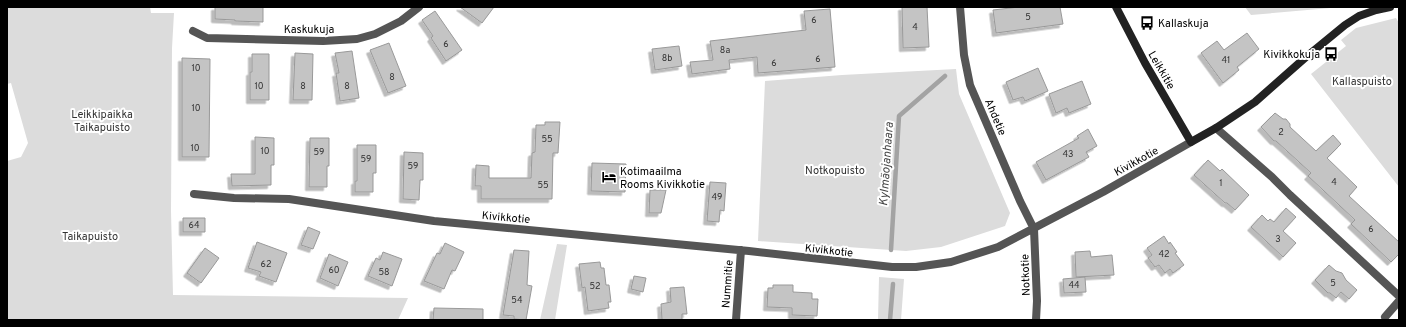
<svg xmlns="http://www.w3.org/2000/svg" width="1406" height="327" viewBox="0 0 1406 327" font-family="Overpass,sans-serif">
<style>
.green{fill:#dcdcdc}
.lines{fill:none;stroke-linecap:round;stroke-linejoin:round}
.stream{stroke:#a3a3a3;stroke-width:4.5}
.building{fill:#c4c4c4;stroke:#999;filter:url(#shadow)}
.street{stroke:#555;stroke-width:8}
.secondary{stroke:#222;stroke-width:8}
.labels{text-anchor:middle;stroke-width:4;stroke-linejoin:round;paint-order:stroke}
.number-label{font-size:9px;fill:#313131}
.poi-label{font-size:11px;fill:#000;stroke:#fff;text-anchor:start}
.street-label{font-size:11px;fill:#000;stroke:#fff}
.park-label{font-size:11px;fill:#333;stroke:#fff}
.water-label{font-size:12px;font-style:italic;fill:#444;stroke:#fff}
</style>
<defs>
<filter id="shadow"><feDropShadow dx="-3.5" dy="3.5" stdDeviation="0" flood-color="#0004"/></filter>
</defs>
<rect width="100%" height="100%" fill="#fff"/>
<!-- green -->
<path class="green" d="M7 7H150L151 13H174L172 48 171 211 173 295 408 298 398 320H7V161L21 157 28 143 11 83 7 84Z
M1245 7H1342L1251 15Z
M1396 18 1399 23V187L1311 74 1346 46 1341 40 1356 28Z
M956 69 959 94 1010 213 1005 226 941 247 906 251 758 241 765 81 842 75Z
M557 244 567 245 555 320H540Z
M879 277 904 279 901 320H878Z"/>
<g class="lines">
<!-- stream -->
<path class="stream" d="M891 250 899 116 945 76
M890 320 893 284"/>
</g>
<!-- building -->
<path class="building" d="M215 7H263V22L235 21V20L215 19Z
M460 7H494L482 23Z
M902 7H927L929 47 903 48Z
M1019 7H1060L1063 24 996 33 993 10Z
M830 9 835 67 758 73 757 57 729 60 730 69 692 74 690 62 713 60 710 41 806 30 804 11Z
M435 11 462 50 446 61 431 38 433 36 422 20Z
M1247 33 1259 49 1237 67 1239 70 1223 83 1201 53 1217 41 1224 50Z
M389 43 406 86 388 93 370 50Z
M679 46 682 66 655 70 652 49Z
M352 51 359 98 340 101 336 73H339L335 53Z
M295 53 313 54 312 100H293Z
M252 54H269V100H250V72H252Z
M182 58 210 59 209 157H182Z
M1038 68 1048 91 1025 101 1023 97 1013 100 1006 82Z
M1082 81 1091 104 1069 113 1067 108 1056 113 1049 94Z
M1275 113 1283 119H1286L1290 124V127L1316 151 1333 135 1341 144 1327 158 1357 187 1349 196 1399 242V254L1391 262 1351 224 1355 220 1308 176 1311 173 1276 141H1274L1261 127Z
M545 122H560L558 153H553L552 199H481V186H475L476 165 489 166V178H531L532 153 535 152 536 125H545Z
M1088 129 1097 146 1086 152 1089 157 1046 180 1036 162 1079 138 1077 136Z
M255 137 274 138V165H271V185L232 186 231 174H255Z
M310 138H329V166H327V187H309Z
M357 145H376V173H373V192H355V181H357Z
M404 152 423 153V180H420L419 200 403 199Z
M1208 160 1220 171 1222 169 1249 195 1235 210 1227 203H1225L1194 175Z
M592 163 626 164 625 192 591 191Z
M710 182 726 183 724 211 720 210 719 222 707 221Z
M650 190H666L661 213H649Z
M1286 208 1296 217 1283 231 1296 243 1283 257 1251 227 1262 215 1268 221 1270 219 1274 222Z
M183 218H205V232H183Z
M308 227 320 232 313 249 301 245Z
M1164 236 1169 244 1170 242 1177 252 1175 253 1184 265 1173 273 1170 269 1165 273 1159 265 1155 267 1148 258 1152 255 1147 248Z
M257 242 287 253 276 282 259 276 261 272 248 268Z
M445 243 464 252 455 271 452 270 444 289 424 281 437 253 440 254Z
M205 248 219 258 201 283 187 273Z
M514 250 529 251 527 285 532 286 526 320 514 319V316L503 315Z
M1090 251 1091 257 1112 255 1114 275 1076 277 1075 252Z
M383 252 402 259 392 286 368 276 376 258 380 260Z
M329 254 348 262 338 286 320 278Z
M600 262 601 268H604L606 285H609L611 302H608L609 308 588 311 585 287 582 288 579 264Z
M1329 265 1336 271 1342 273 1346 280 1357 290 1349 299 1341 292 1336 298 1330 293H1328L1315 280Z
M634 276 646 278 643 292 631 289Z
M1085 277 1086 292 1064 293 1063 279Z
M773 285H793V292L812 293V299H818L817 316 792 315V308L767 307 768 288H773Z
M684 287 687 314H682V320H662L661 304 671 302 670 288Z
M434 308 483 309V320H433Z"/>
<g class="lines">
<!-- street -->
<path class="street" d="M960 7 964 55 970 85 1020 201 1034 229 1037 301 1036 320
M193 31 207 38 323 41 357 39 375 34 401 21 419 7
M1216 128 1272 177 1290 195 1399 296
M194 194 234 198 289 199 434 221 749 251 892 267H916L951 262 998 247 1103 192 1191 142
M1385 317 1399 301
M736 320 741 250"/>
<!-- secondary -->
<path class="secondary" d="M1116 7 1145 63 1191 142 1216 128 1255 102 1306 57 1345 25 1359 16 1376 10 1390 7"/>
</g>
<!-- icons -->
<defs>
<symbol id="bus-bare" viewBox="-9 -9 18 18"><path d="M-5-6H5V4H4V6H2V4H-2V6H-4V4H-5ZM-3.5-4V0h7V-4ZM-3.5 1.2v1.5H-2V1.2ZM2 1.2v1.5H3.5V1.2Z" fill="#000" stroke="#fff" stroke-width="2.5" paint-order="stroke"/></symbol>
<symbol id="hotel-bare" viewBox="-9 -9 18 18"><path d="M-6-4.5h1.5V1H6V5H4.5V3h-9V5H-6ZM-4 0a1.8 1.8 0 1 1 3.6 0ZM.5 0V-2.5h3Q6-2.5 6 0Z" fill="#000" stroke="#fff" stroke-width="2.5" paint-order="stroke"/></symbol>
</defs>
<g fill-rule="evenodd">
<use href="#bus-bare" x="1137" y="13" width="20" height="20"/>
<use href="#bus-bare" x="1321" y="44" width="20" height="20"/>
<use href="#hotel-bare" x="599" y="167" width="20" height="20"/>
</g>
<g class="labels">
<!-- number labels -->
<g class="number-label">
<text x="1028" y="20">5</text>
<text x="814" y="23">6</text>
<text x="915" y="30">4</text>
<text x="446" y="47">6</text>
<text x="725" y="53">8a</text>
<text x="667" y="61">8b</text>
<text x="818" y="62">6</text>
<text x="1226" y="63">41</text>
<text x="774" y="66">6</text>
<text x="196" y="71">10</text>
<text x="392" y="80">8</text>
<text x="259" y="89">10</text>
<text x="303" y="89">8</text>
<text x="347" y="89">8</text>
<text x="196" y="111">10</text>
<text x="1281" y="135">2</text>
<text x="547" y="142">55</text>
<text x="195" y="151">10</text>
<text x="265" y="154">10</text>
<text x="319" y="155">59</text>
<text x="1068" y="157">43</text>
<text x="366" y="162">59</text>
<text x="413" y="169">59</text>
<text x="1334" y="185">4</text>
<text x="1221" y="186">1</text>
<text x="543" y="188">55</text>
<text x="717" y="200">49</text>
<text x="194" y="228">64</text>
<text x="1371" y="232">6</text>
<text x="1278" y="242">3</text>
<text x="1164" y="257">42</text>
<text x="266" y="267">62</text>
<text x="334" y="273">60</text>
<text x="384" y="275">58</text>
<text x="1333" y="286">5</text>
<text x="1074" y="288">44</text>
<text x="595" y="289">52</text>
<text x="517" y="303">54</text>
</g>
<!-- poi labels -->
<g class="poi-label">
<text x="1158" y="27">Kallaskuja</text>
<text x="1320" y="58" text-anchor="end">Kivikkokuja</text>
<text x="620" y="175">Kotimaailma<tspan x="620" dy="13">Rooms Kivikkotie</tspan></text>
</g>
<!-- street labels -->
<g class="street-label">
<text x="309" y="33">Kaskukuja</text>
<text transform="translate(1162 70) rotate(60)" y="4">Leikkitie</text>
<text transform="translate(996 117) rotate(67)" y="4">Ahdetie</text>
<text transform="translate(1136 161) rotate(-29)" y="4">Kivikkotie</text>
<text transform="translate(506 217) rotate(5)" y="4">Kivikkotie</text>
<text transform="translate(829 250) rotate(6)" y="4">Kivikkotie</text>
<text transform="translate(1025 275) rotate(-92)" y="4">Notkotie</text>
<text transform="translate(727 284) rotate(-86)" y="4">Nummitie</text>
</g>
<!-- park labels -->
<g class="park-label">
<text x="1362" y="85">Kallaspuisto</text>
<text x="102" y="118">Leikkipaikka<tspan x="102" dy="13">Taikapuisto</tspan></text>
<text x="835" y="174">Notkopuisto</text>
<text x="90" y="240">Taikapuisto</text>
</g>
<!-- water labels -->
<g class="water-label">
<text transform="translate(886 164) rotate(-86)" y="4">Kylmäojanhaara</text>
</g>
</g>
<!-- border -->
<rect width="1406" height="327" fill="none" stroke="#000000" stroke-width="16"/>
</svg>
